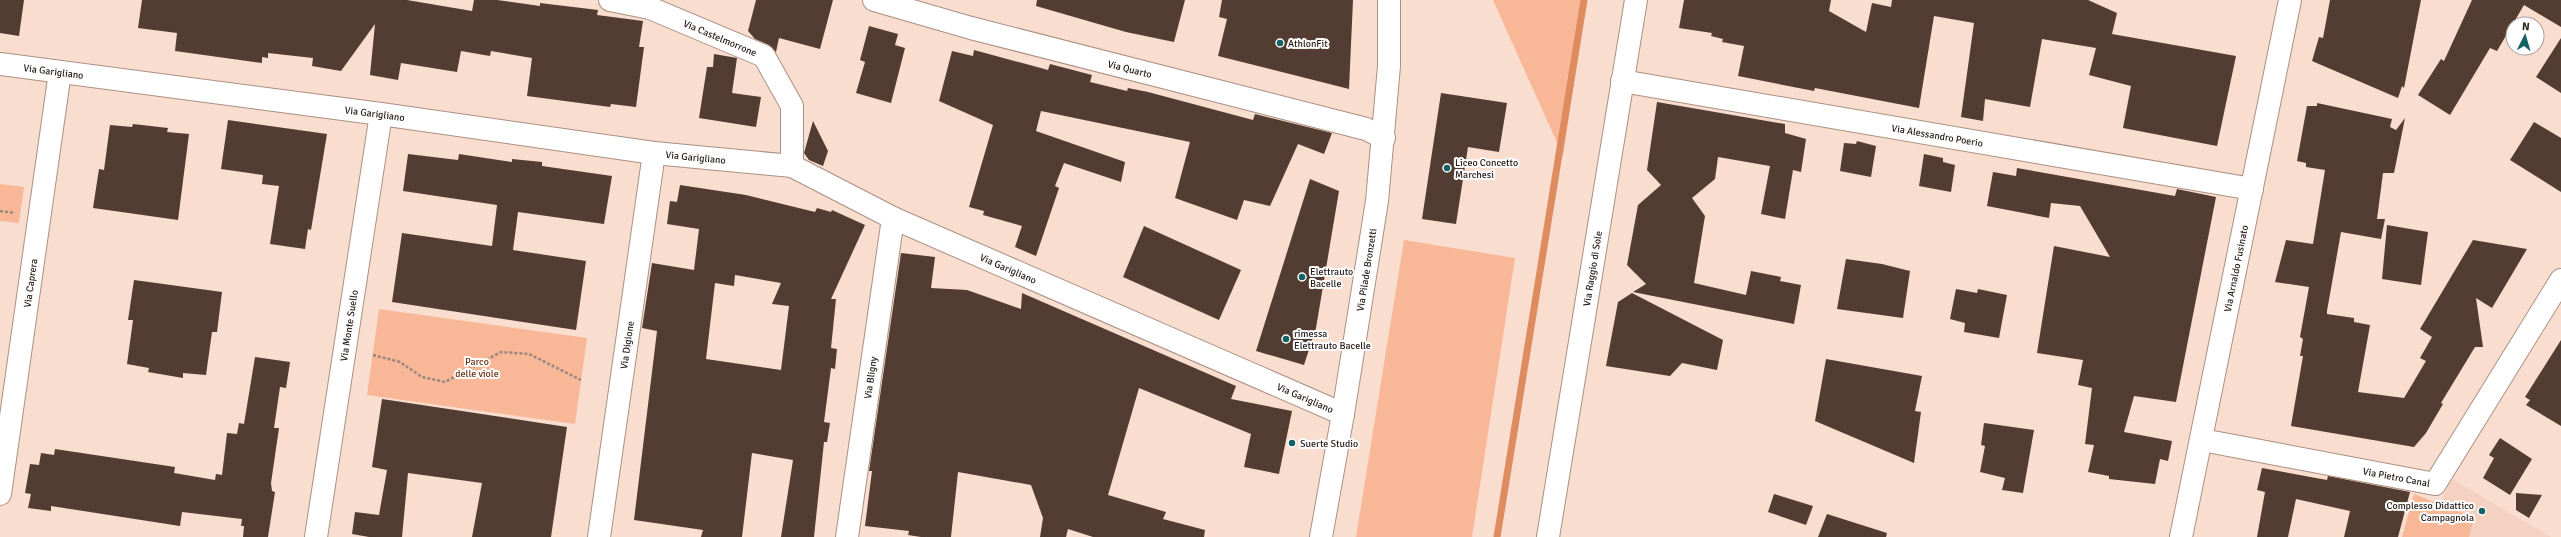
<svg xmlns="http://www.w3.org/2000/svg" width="2561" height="537" viewBox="0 0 2561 537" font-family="Signika,sans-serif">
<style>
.built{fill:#f4d1c0}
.green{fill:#f8b796}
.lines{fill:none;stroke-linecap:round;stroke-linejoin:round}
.stream{stroke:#df8b60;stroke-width:7}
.building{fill:#533d32;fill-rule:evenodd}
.street-casing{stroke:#aa9083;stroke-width:24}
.secondary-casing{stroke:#aa9083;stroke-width:24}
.path{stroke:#9a867d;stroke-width:2.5;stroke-dasharray:3 2;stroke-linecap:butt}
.street{stroke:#fff;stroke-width:22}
.secondary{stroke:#fff;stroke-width:22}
.poi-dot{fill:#106264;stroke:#fff;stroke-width:1.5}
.labels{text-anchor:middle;stroke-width:4;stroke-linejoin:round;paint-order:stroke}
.street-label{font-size:10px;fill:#251b17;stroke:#fff}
.poi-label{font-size:10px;fill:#251b17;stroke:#fff;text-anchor:start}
.park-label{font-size:10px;fill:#6b3415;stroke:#fff}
</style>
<rect width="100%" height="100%" fill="#f9ddcf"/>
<!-- built -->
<path class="built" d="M2452 479 2551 537H2469L2474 518 2440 504Z"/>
<!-- green -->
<path class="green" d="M1493 0H1586L1563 156Z
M0 184 24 187 19 223 0 221Z
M1404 240 1515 258 1472 537H1356Z
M379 309 587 338 575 424 367 395Z
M2414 494 2474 518 2469 537H2402Z"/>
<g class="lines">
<!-- stream -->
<path class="stream" d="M1497 537 1584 0"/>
</g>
<!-- building -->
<path class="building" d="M0 0H24L19 36 0 33Z
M142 0H407L472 11 474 0H497L540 6V3L598 10 597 15 643 21 639 47H644L636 107 611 104 610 107 527 96 532 58 491 51 490 56 461 51 457 72 401 63 398 80 370 75 375 24 341 71 312 66 313 58 268 53V58L262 57V63L175 51 177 33 138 28Z
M756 0H833L820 49 779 38 776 52 769 45 755 39 748 31Z
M1037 0H1185L1174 42 1126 32 1036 6Z
M1222 0H1353L1349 89 1218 56 1227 19 1219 17Z
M1684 0H1831L1829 11 1866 32 1872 3 1891 7 1892 0H2088L2117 13 2112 34 2236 56 2217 146 2123 128 2131 86 2089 75 2096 48 2042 39 2030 107 1985 99 1983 121 1961 117 1974 23 1934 16 1919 108 1815 88 1814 91 1738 76 1744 46 1722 42 1723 39 1711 36 1712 33 1679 28Z
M2330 0H2421L2404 88 2402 86 2398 98 2312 61 2319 37 2323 38Z
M2472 0H2561V27L2524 5 2497 51 2490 48 2450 115 2418 95 2441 59 2444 61Z
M869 26 898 34 895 45 905 48 891 103 856 93 865 62 860 60Z
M2561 38V93L2536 77Z
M974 50 1048 70 1050 64 1092 75 1090 82 1127 91 1128 88 1148 92 1253 120 1255 114 1332 133 1324 154 1298 144 1270 206 1244 200 1237 220 1175 198 1190 142 1041 111 1036 131 1125 162 1121 182 1064 163 1055 186 1059 188 1036 256 1015 247 1022 226 983 215 984 211 969 207 993 125 939 101 952 51 973 56Z
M714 54 737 58 732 93 761 97 756 127 699 118 707 67H713Z
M1441 93 1507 103 1499 152 1468 147 1456 224 1422 219Z
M1657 102 1785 124V133L1806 139 1801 172 1793 170 1785 219 1761 214 1770 166 1718 157 1715 179 1692 198 1705 216 1694 283 1746 295 1751 271 1781 277 1780 281 1801 285 1794 324 1633 292 1646 284 1627 265 1638 205 1661 185 1647 170Z
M2317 103 2392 119 2390 127 2396 130 2405 118 2394 173H2383L2377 219H2385L2381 239 2341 232 2327 311V314L2354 318V322L2370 325 2358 392 2404 398 2426 361 2420 358 2432 337 2420 329 2473 240 2527 249 2492 308 2476 298 2483 347H2475L2441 403 2443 404 2426 433 2414 447 2291 426 2303 356H2300L2303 339 2300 337 2309 287 2275 282 2286 240 2313 244 2325 170 2306 167V163L2297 161 2307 106H2317Z
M228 120 327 134 311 230 308 229 305 249 270 244 279 186 262 184 263 175 221 169Z
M813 121 828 151 823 166 809 160 804 153Z
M2534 122 2561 138V192L2510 160Z
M133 124 168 128 167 132 189 134 178 220 93 208 99 169 104 170 110 125 132 127Z
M1857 141 1876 146 1871 177 1840 171 1844 143 1856 144Z
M408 154 458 160 459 154 512 162V159L542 162V166L612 176 604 224 518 212 513 250 586 261 576 330 392 302 402 233 492 246 497 205 403 191Z
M1924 154 1943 158V162L1955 165 1951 192 1919 186Z
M2017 168 2175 196 2177 189 2216 197 2176 402 2134 396 2124 432 2172 441 2168 461 2160 459 2155 484 2109 479V476L2088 472 2094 445 2085 444 2092 388 2078 385 2083 360 2037 353 2054 246 2110 257 2080 206 2051 203 2049 218 1987 206 1993 172 2016 176Z
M1310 179 1339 191 1316 328 1304 365 1256 351Z
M680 185 746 195 815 212 817 208 831 212 832 210 865 225 831 299H836L831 348 837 349 835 369 831 368 824 422 830 423 827 442H824L814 537H781L793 460 752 453 742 537H701L703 530 634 520 657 331 642 328 652 263 694 270 699 229 667 224 670 201 677 202ZM735 275 781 283 772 304 789 306 781 370 706 359 715 283 734 286Z
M2387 225 2428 232 2421 285 2382 279Z
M1144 226 1241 270 1219 320 1123 277Z
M901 253 935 257 931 288 967 290 1021 309 1022 293 1236 386 1231 399 1292 411 1279 474 1244 467 1251 434 1139 388 1108 495 1166 512 1163 519 1205 530 1204 537H1093L1068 529 1066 537H1040L1043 518 1031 485 958 472 951 537H921L908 535 909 531 865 526 872 471H869Z
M1846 259 1882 264 1910 271 1903 318 1837 309Z
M134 280 222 292 217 332H212L206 375 183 373V378L148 372 149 368 127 364 133 320H128Z
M1956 289 1977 293 1978 289 2007 295 1999 338 1964 332 1965 323 1950 319Z
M1632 293 1723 340 1717 370 1682 363 1670 376 1606 366 1618 302Z
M2561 340V426L2526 405 2530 400 2525 397Z
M255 357 290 362 286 388 280 387 274 428H279L271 483 272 491 275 492 268 537H243L244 526H241L242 519 182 512 180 526 51 506V511L28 508 31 494 25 493 30 464 39 465 41 453 54 455 55 449 175 467 174 473 215 480 216 474 222 475 227 433 237 434 239 423 244 424Z
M1826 359 1922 376 1915 411 1921 412 1914 463 1815 421Z
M382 399 567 427 551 537H472L482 483 408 473 402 537H369L352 534 355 512 379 515 387 470 372 467Z
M1984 423 2034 430 2023 493 2002 490 2005 478 1980 472 1985 446 1981 445Z
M2500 438 2532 459 2510 495 2483 478 2494 458 2489 455Z
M2262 468 2327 480 2328 476 2410 492 2398 537H2344L2350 511 2296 499 2288 537H2257L2265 492 2257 490Z
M2516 493 2542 495 2529 518 2516 510Z
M1774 494 1813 506 1806 525 1768 512Z
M1827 514 1887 533 1886 537H1818Z"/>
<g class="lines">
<defs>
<g id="street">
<path id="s1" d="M610 0 650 8 764 56 792 106V166"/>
<path id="s2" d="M874 0 971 28 1366 129 1384 138"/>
<path id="s3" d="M0 64 381 114 654 153 792 166 893 218 1343 414"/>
<path id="s4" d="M1622 81 2252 189"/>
<path id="s5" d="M2202 440 2435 484 2561 280"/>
<path id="s6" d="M0 494 60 72"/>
<path id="s7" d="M316 537 381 114"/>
<path id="s8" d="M599 537 654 153"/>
<path id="s9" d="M847 537 893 218"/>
<path id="s10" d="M1548 537 1636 0"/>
<path id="s11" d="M2181 537 2290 0"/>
</g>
<g id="secondary">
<path id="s12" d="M1321 537 1343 414 1377 201 1389 66V0"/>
</g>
</defs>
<!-- street casing -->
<use href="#street" class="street-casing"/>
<!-- secondary casing -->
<use href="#secondary" class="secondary-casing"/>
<!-- path -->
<path class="path" d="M0 211 15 213
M373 355 400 362 422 377 445 382 501 352 529 354 581 380"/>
<!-- street -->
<use href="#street" class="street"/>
<!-- secondary -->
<use href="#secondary" class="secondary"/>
</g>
<!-- markers -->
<g class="poi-dot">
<circle cx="1280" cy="43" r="4"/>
<circle cx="1447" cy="168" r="4"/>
<circle cx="1302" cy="277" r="4"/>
<circle cx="1286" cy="339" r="4"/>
<circle cx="1292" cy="443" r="4"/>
<circle cx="2482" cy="511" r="4"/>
</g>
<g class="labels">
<!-- street labels -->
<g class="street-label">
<text dy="4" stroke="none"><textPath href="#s1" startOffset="117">Via Castelmorrone</textPath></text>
<text dy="4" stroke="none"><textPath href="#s2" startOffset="265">Via Quarto</textPath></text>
<text dy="4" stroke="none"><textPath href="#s3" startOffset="54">Via Garigliano</textPath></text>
<text dy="4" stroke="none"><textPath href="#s3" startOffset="378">Via Garigliano</textPath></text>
<text dy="4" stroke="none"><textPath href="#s4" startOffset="320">Via Alessandro Poerio</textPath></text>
<text dy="4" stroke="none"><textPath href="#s3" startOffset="702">Via Garigliano</textPath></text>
<text dy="4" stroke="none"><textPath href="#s3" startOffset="1038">Via Garigliano</textPath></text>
<text dy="4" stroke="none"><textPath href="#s10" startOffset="272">Via Raggio di Sole</textPath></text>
<text dy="4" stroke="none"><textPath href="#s11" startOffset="274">Via Arnaldo Fusinato</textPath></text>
<text dy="4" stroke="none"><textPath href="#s12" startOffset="271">Via Pilade Bronzetti</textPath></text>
<text dy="4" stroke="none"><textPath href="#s6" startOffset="213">Via Caprera</textPath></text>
<text dy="4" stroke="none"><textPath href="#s7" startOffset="214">Via Monte Suello</textPath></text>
<text dy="4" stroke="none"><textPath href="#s8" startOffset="194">Via Digione</textPath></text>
<text dy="4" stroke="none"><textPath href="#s9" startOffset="161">Via Bligny</textPath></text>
<text dy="4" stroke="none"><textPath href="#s3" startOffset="1362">Via Garigliano</textPath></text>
<text dy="4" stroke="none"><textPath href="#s5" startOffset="198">Via Pietro Canal</textPath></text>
</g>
<!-- poi labels -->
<g class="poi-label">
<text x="1288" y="47">AthlonFit</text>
<text x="1455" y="166">Liceo Concetto<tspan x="1455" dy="12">Marchesi</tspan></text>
<text x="1310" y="275">Elettrauto<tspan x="1310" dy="12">Bacelle</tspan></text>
<text x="1294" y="337">rimessa<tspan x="1294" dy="12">Elettrauto Bacelle</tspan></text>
<text x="1300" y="447">Suerte Studio</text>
<text x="2474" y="509" text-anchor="end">Complesso Didattico<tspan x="2474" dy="12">Campagnola</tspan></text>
</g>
<!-- park labels -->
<g class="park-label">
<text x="477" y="365">Parco<tspan x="477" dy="12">delle viole</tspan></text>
</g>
</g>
<!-- north arrow -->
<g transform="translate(2525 36) rotate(5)"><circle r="19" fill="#ffffff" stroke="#a8a4a2"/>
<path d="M0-3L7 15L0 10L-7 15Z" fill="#106264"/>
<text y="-6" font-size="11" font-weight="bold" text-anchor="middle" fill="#251b17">N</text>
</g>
</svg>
